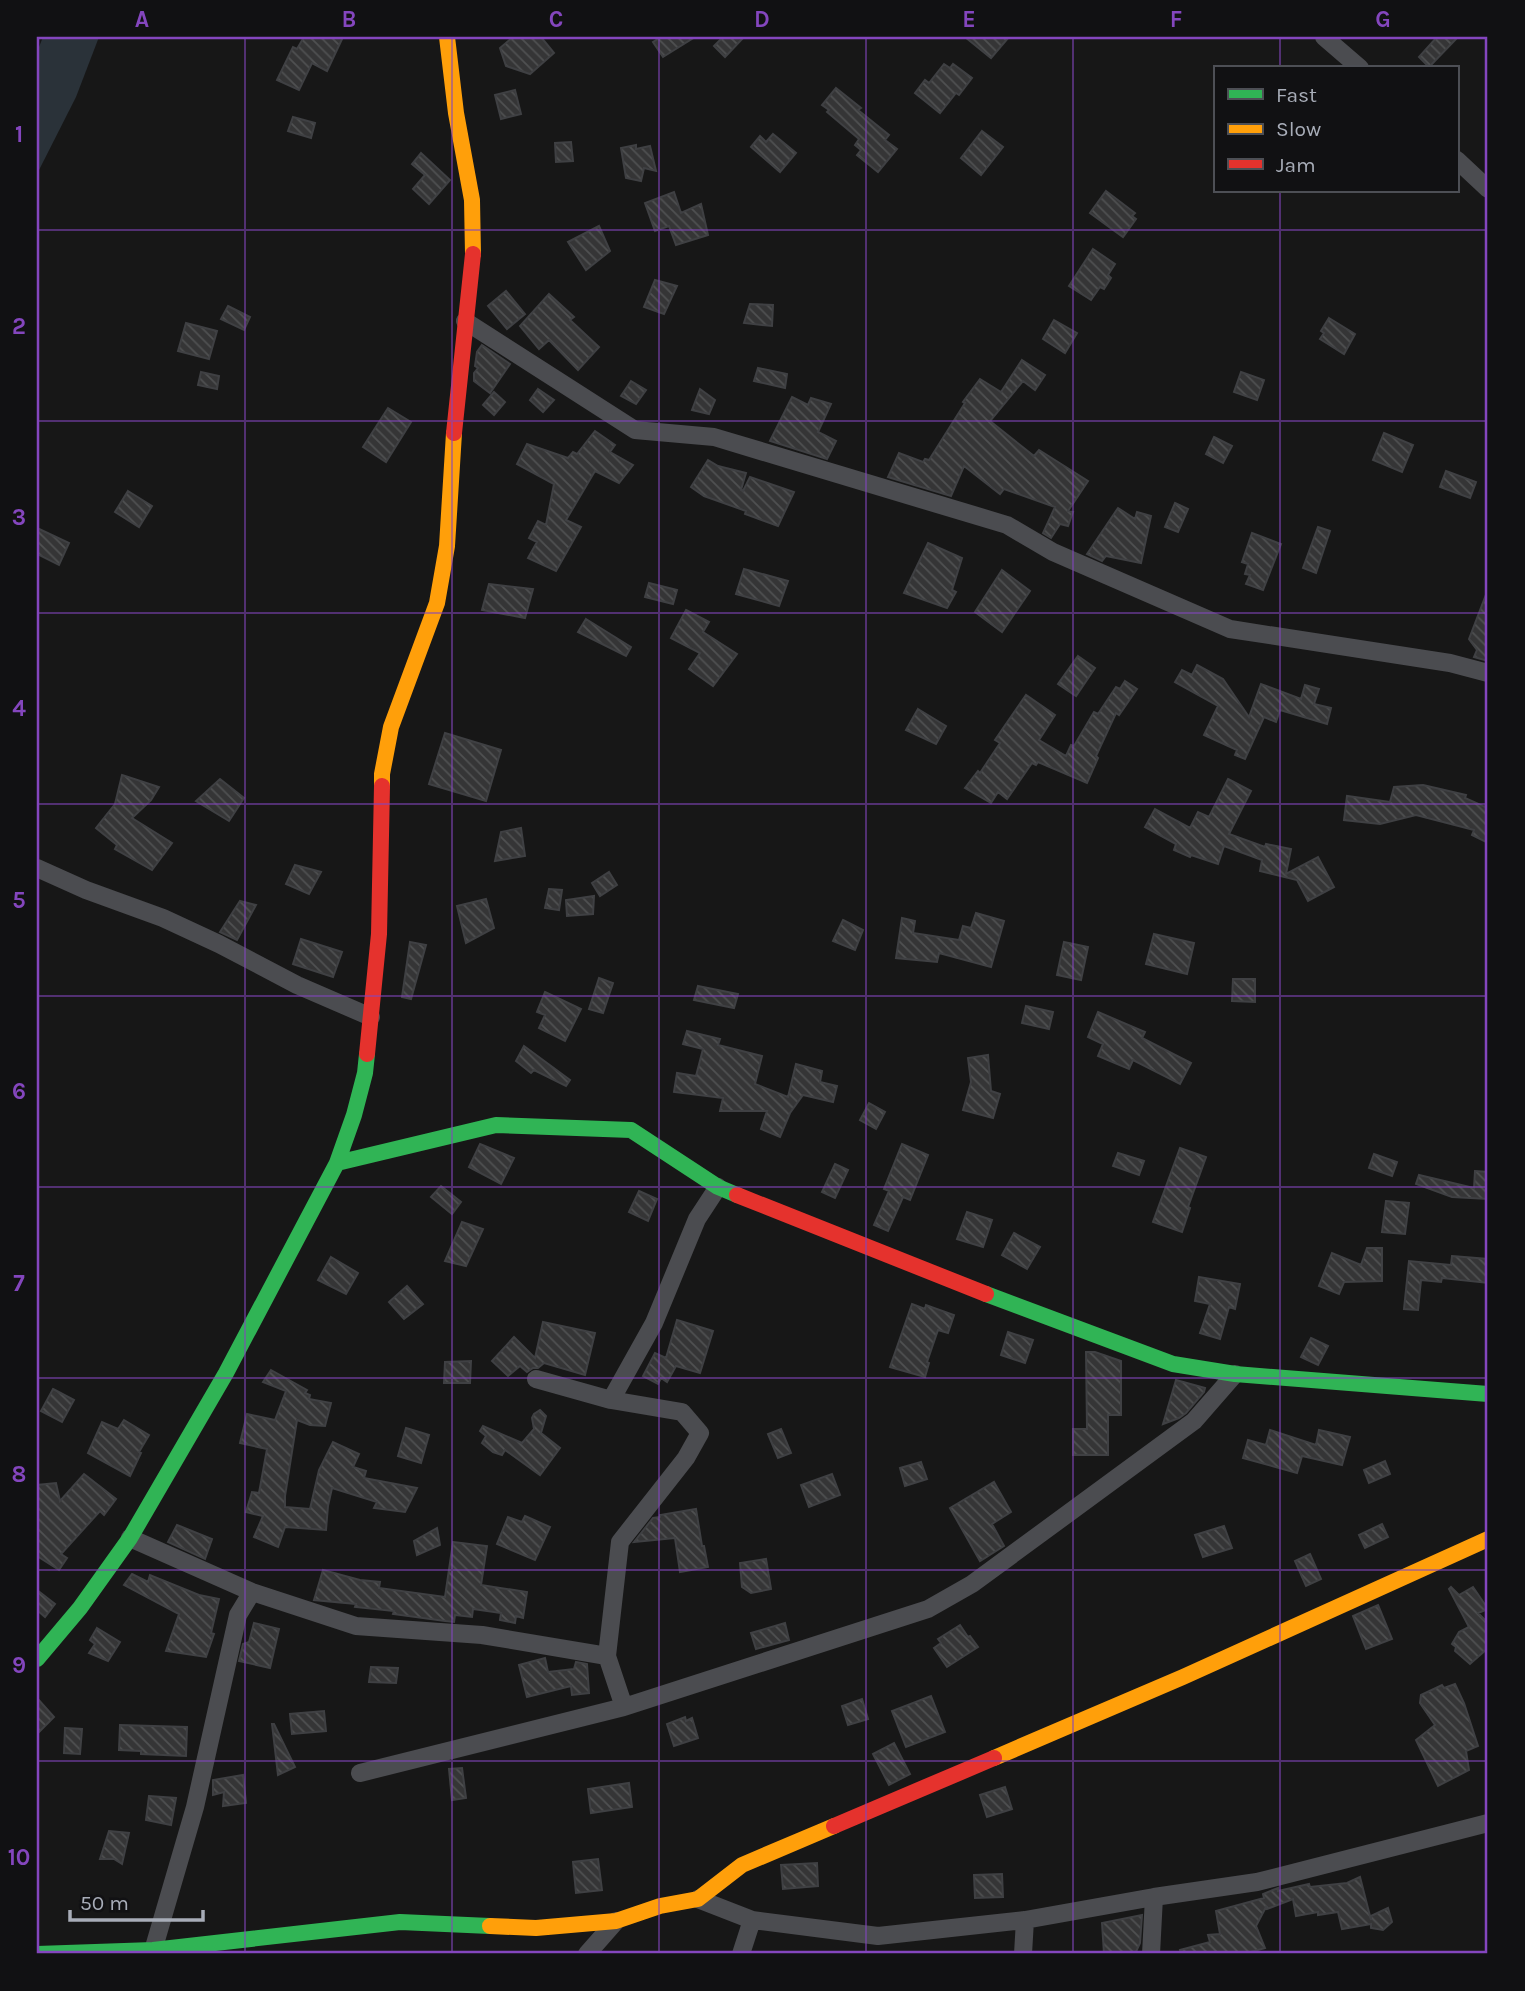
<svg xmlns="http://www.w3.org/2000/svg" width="1525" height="1991" viewBox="0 0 1525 1991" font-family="Karla,sans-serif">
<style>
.water{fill:#2a3239}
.building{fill:url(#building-back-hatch);stroke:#3f4043;stroke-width:2}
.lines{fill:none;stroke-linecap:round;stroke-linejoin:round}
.street{stroke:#4b4c50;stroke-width:18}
.fast{stroke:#30b455;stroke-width:16}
.slow{stroke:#ff9f0a;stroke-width:16}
.jam{stroke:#e5322d;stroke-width:16}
.grid{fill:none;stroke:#8446be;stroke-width:2;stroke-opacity:0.55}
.neatline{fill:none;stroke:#8446be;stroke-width:2.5}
.grid-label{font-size:23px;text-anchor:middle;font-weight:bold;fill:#8446be}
</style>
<defs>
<pattern id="building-back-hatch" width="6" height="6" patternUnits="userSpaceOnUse" patternTransform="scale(1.75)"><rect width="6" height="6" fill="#353536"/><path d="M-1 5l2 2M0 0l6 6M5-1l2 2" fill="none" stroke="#4f5051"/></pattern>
</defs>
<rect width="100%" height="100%" fill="#171717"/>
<!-- water -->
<path class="water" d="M43 37H99L76 97 37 174V52Z"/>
<!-- building -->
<path class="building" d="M304 37H343L327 71 312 63 299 90 277 80 293 47 297 49Z
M513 37H541L554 53 530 74 506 66 500 48Z
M661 37H695L663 57 653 42Z
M723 37H744L725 57 714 46Z
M965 37H1009L991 58Z
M1437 37H1458L1429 67 1419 57Z
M944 64 950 68 953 64 972 78 959 95 956 93 940 113 915 93 925 80 929 83Z
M836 88 861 108 858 110 889 135 885 140 897 149 878 172 857 155 861 150 855 145 859 139 827 112 829 110 822 105Z
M515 90 521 114 501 119 495 95Z
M293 117 315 123 311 138 288 131Z
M982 131 1003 147 981 175 961 158Z
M773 134 796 153 780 172 751 147 760 136 766 142Z
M571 142 573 161 556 162 555 143Z
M636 145V149L650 146 656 171 644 168 641 181 626 178 621 148Z
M421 153 450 180 429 204 413 189 425 175 412 164Z
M1106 191 1135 213 1132 216 1136 219 1123 237 1090 213Z
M674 192 681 213 701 204 708 235 676 245 669 226 655 231 645 203Z
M599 226 610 251 586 270 568 242Z
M1093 249 1115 264 1108 275 1111 278 1104 289 1100 287 1091 300 1069 286Z
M655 280 677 286 664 314 644 307Z
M506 291 525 314 507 329 488 306Z
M549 294 574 317 570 320 599 347 578 370 549 340 539 349 520 326Z
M750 304 773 305 772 326 744 323Z
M228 306 250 317 244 330 221 319Z
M1329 318 1355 334 1344 354 1320 339 1324 333 1321 331Z
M1054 320 1077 333 1065 353 1043 339Z
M186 323 217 331 209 359 178 351Z
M482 345 510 364 490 393 474 381V373L478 368 475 366 477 352Z
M1022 360 1045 375 1035 390 1023 381 990 421 1034 456 1039 450 1088 481 1068 511 1073 512 1068 526 1060 524 1051 538 1043 533 1055 507 1004 489 1000 494 964 466 951 496 888 477 899 453 923 462 925 459 929 460 965 403 963 402 980 379 1001 392Z
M758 368 787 374 785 388 754 381Z
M201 372 219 376 217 389 198 385Z
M1241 372 1264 380 1257 400 1234 392Z
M631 381 646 390 636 404 621 396Z
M538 389 554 400 543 412 530 400Z
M700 389 715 400 709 414 692 410Z
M494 392 505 402 494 415 483 405Z
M792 397 808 405 811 398 831 404 818 432 836 441 827 459 770 441Z
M388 408 411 422 386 462 363 447Z
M595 431 615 445 610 452 633 465 619 483 595 471 566 520 581 527 556 571 528 558 537 542 529 538 538 521 546 525 554 484 517 464 527 444 568 458 573 452 577 454Z
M1384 433 1413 445 1402 472 1373 460Z
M1214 437 1232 446 1223 463 1206 454Z
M708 460 718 466 746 473 741 490 743 491 750 477 794 492 778 526 745 514 746 511 704 496 691 487Z
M1446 471 1476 482 1470 498 1440 487Z
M128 491 152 506 139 527 115 512Z
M1175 503 1188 509 1178 532 1165 527Z
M1118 508 1135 519 1137 512 1151 516 1141 563 1106 556 1102 561 1087 554Z
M1318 527 1330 531 1316 573 1303 568Z
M37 528 69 543 59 565 37 554Z
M1252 533 1281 544 1263 590 1246 584 1250 575 1245 574 1248 564 1242 562Z
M928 543 962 558 952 590 956 592 947 608 904 593Z
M744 569 788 581 779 606 736 594Z
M1002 570 1030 591 1002 632 975 612Z
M649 583 677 590 673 604 645 597Z
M489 584 533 589 525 618 482 610Z
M1487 592H1488V661L1474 657 1477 650 1469 639Z
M686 610 709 622 703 632 737 654 713 686 689 669 700 653 671 638Z
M586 619 631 647 626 656 578 632Z
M1078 656 1095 668 1076 696 1058 684Z
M1197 665 1223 679 1249 717 1261 684 1301 699 1305 685 1319 689 1314 704 1331 708 1327 724 1280 710 1276 722 1264 717 1245 759 1235 755 1237 750 1204 735 1218 706 1175 682 1182 670 1192 675Z
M1125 681 1137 689 1119 715 1116 713 1096 756 1098 758 1087 783 1038 762 1036 765 1032 763 1007 799 998 792 991 803 965 788 978 771 980 773 1000 743 995 740 1026 695 1055 715 1039 740 1066 756 1071 745 1074 746 1094 712 1098 714 1116 687 1120 689Z
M918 709 946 726 936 744 906 730Z
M445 733 501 750 486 801 429 784Z
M122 775 159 787 151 800 132 818 172 843 152 870 115 849 117 845 96 828 115 804Z
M220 779 244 798 229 821 196 801Z
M1228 779 1251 791 1229 834 1265 847 1266 844 1291 849 1286 874 1318 857 1334 887 1308 901 1297 880 1260 871 1262 860 1224 846 1218 864 1191 855 1190 857 1174 850 1176 844 1145 827 1155 809 1190 828 1198 812 1209 817Z
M1423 785 1466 795 1465 798 1485 807 1488 799V843L1472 835 1474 830 1416 815 1380 824 1344 820 1347 796 1390 802 1394 787Z
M521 828 525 856 495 861 501 832Z
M295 865 321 872 309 894 286 884Z
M609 872 617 885 600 896 592 883Z
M549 889 562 890 559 910 545 908Z
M594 896 593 914 567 916 566 900Z
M486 899 494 928 466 943 457 906Z
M240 901 256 905 237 940 220 932Z
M976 913 1004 921 991 967 939 953 937 962 896 958 902 918 915 921 913 933 959 940 963 926 971 928Z
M843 920 863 930 855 950 833 941Z
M1154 934 1194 943 1187 974 1146 964Z
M301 939 342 952 333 977 293 964Z
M410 942 426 945 411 999 402 997Z
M1064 942 1088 947 1081 980 1057 975Z
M599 978 613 983 603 1013 589 1009Z
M1233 979H1255V1002L1232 1001Z
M698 986 738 994 734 1008 694 1000Z
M545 992 581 1009 565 1041 539 1028 545 1015 537 1012Z
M1026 1006 1053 1012 1049 1029 1022 1023Z
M1098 1012 1145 1032 1142 1038 1191 1063 1180 1084 1133 1060 1129 1069 1098 1056 1103 1044 1088 1037Z
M687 1031 720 1039 718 1045 762 1056 755 1084 788 1097 796 1064 822 1071 820 1082 837 1086 833 1102 803 1095 790 1113 780 1137 761 1129 767 1111H720L723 1098 674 1092 677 1073 696 1076 703 1049 683 1044Z
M524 1046 570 1080 566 1086 534 1070 531 1073 516 1061Z
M988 1055 991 1091 1000 1094 993 1118 963 1110 971 1082 968 1058Z
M869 1103 885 1112 876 1129 860 1120Z
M480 1144 514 1158 501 1184 469 1167Z
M902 1144 928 1155 910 1200 903 1197 888 1231 874 1225 889 1191 884 1189Z
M1180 1148 1206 1157 1188 1207 1190 1208 1182 1232 1153 1222Z
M1118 1153 1144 1161 1139 1175 1113 1166Z
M1374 1154 1397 1162 1392 1176 1369 1168Z
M835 1164 848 1170 835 1198 822 1192Z
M1475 1171 1488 1172V1199L1452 1197 1416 1184 1419 1175 1474 1188Z
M441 1186 461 1202 452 1214 431 1197Z
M639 1191 657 1199 648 1221 629 1212Z
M1386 1201 1409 1203 1405 1234 1382 1232Z
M967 1212 992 1220 983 1247 957 1239Z
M462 1222 483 1229 466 1266 445 1261Z
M1014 1233 1040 1247 1027 1269 1002 1255Z
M1367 1248H1382V1281L1344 1282 1339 1294 1319 1286 1332 1253 1361 1265Z
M1452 1256 1488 1259V1283L1442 1278 1441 1282 1421 1280 1418 1310 1404 1309 1409 1261 1451 1265Z
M331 1257 358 1273 346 1294 318 1280Z
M1199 1277 1240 1284 1235 1309 1229 1307 1220 1339 1200 1333 1210 1304 1195 1301Z
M407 1286 423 1304 404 1319 389 1302Z
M912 1304 925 1309 926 1305 954 1315 948 1333 938 1330 927 1362 929 1363 925 1377 890 1367Z
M677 1320 713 1331 700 1373 676 1366 667 1382 661 1378 658 1384 643 1376 655 1353 666 1358Z
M543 1322 595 1333 585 1375 544 1363 538 1368H533L527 1372 520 1366 508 1376 492 1361 514 1337 535 1358Z
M1008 1332 1033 1340 1025 1363 1001 1355Z
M1311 1338 1328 1346 1318 1365 1301 1357Z
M1086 1352H1095L1121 1361V1415H1108V1455H1073V1429H1087Z
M471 1361 470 1383H444L445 1362Z
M271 1370 307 1390 305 1393 310 1395 309 1399 331 1403 325 1426 310 1425 297 1420 285 1496V1507L310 1509 319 1470 333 1442 359 1454 353 1467 366 1471 364 1478 417 1488 405 1512 374 1508 377 1502 332 1488 328 1506 326 1530 285 1527 278 1547 254 1537 263 1516 246 1512 252 1492 259 1493 267 1449 240 1443 247 1414 275 1420 286 1391 263 1382Z
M1176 1380 1205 1388 1204 1392 1186 1413 1179 1418 1163 1424Z
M53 1389 74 1400 62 1422 41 1411Z
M540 1410 546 1416 541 1433 560 1448 540 1475 505 1450 502 1455 493 1452 482 1443 486 1436 480 1431 483 1426 522 1443 534 1429 532 1418 534 1414Z
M124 1420 149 1435 139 1452 141 1453 130 1476 88 1453 102 1422 118 1429Z
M406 1428 429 1435 421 1463 398 1456Z
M781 1429 791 1453 778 1458 768 1434Z
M1270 1430 1316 1445 1319 1430 1350 1437 1342 1465 1302 1456 1297 1473 1243 1458 1248 1440 1266 1445Z
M1385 1461 1390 1474 1369 1483 1364 1470Z
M921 1462 927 1479 905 1486 900 1468Z
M84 1474 116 1499 104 1515 100 1511 61 1554 67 1558 59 1570 37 1556V1485L56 1483 60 1501Z
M832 1474 840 1495 809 1507 801 1485Z
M994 1482 1011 1512 992 1524 1004 1546 980 1561 950 1508Z
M696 1509 702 1546H704L708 1567 680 1572 675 1538 634 1542 653 1518 660 1517V1515Z
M525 1516 550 1527 535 1560 497 1544 508 1517 522 1522Z
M1382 1524 1388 1537 1365 1548 1359 1535Z
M177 1525 212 1539 205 1559 168 1542Z
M1224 1526 1232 1548 1203 1557 1195 1535Z
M437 1528 440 1545 417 1555 414 1541Z
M453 1542 487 1546 481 1585 527 1592 523 1618 516 1616 515 1623 500 1620 501 1613 473 1609 472 1617 455 1615 454 1622 445 1621 393 1614 394 1611 355 1607 356 1604 314 1600 323 1570 360 1580 380 1582 379 1588 445 1597Z
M1310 1554 1321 1579 1306 1586 1295 1561Z
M766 1559 771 1589 751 1593 742 1587 740 1563Z
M132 1574 148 1582 150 1575 199 1595 219 1599 211 1633 214 1634 206 1657 166 1651 179 1614 124 1585Z
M1451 1587 1459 1595 1473 1587 1488 1609 1478 1613 1488 1623V1648L1470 1664 1455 1651 1456 1647 1452 1644 1459 1632 1469 1627 1449 1589Z
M37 1590 55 1604 45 1617 37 1610Z
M1378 1605 1392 1639 1366 1649 1353 1616Z
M254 1623 279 1629 270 1668 239 1661 243 1644 249 1642Z
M785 1623 789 1640 756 1649 751 1633Z
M960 1625 968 1637 970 1636 978 1647 947 1667 934 1648 941 1643 938 1639Z
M97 1628 120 1642 108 1661 89 1653 95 1644 90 1640Z
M545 1658 548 1672 574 1669 576 1662 587 1664 589 1693 572 1695 571 1686 527 1697 519 1665Z
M371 1667 398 1668 396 1683 369 1682Z
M1455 1684 1464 1703 1478 1746 1466 1751 1469 1770 1438 1786 1416 1740 1435 1725 1420 1703 1421 1695 1442 1685 1444 1688Z
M931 1696 945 1732 906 1747 892 1711Z
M37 1698 54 1717 37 1734Z
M862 1699 868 1719 848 1725 842 1706Z
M324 1711 326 1731 292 1734 290 1714Z
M685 1717 686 1721 692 1718 698 1738 674 1746 667 1724Z
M272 1724H274L295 1767 278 1775Z
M120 1725 187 1727 186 1756 141 1754V1751L119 1750Z
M65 1728 82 1729 80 1754 64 1753Z
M894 1743 910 1774 889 1785 873 1754Z
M462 1768 466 1798 452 1800 449 1769Z
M243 1775 246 1803 223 1806 224 1792 213 1795V1780Z
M629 1783 632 1807 591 1813 588 1789Z
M1005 1787 1012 1809 987 1817 980 1795Z
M149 1796 176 1798 171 1825 146 1820Z
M109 1831 129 1833 122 1864 114 1859H100Z
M598 1859 602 1890 576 1893 573 1862Z
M817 1863 818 1886 783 1889 781 1865Z
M1002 1874 1003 1897 975 1898 974 1875Z
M1360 1877 1371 1920V1916L1388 1908 1392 1922 1383 1930 1371 1928V1924L1342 1929 1338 1912 1318 1915V1912L1296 1916 1293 1899 1267 1909 1266 1907 1256 1926 1265 1948 1243 1954H1181L1180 1950 1210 1942 1208 1935 1220 1934 1216 1911 1264 1898 1263 1894 1278 1888V1891L1309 1884 1310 1887 1347 1883Z
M1142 1915 1140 1943 1135 1954H1104L1102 1923Z"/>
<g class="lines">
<!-- street -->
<path class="street" d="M1324 37 1360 68
M1457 160 1488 189
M465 321 635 430 714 437 1007 525 1053 552 1230 629 1450 663 1488 673
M37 868 86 890 163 918 219 944 297 985 371 1017
M536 1379 611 1400 682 1412 700 1433 686 1458 620 1542 607 1656 624 1707
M611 1400 654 1323 697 1219 718 1187
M130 1538 252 1592 356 1626 482 1635 607 1656
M360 1773 624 1707 928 1609 972 1584 1194 1421 1235 1374
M698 1899 752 1920 878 1936 1025 1920 1154 1897 1257 1882 1488 1823
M152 1954 195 1807 238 1615 252 1592
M587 1954 616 1921
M741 1954 752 1920
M1023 1954 1025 1920
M1151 1954 1154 1897"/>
<!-- fast -->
<path class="fast" d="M337 1163 496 1125 631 1130 718 1187 737 1195
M986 1294 1173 1364 1235 1374 1488 1394
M37 1659 80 1608 130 1538 226 1373 337 1163 354 1115 365 1073 367 1054
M37 1954 153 1950 400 1922 490 1926"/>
<!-- slow -->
<path class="slow" d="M447 37 456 113 472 200 473 254
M382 786V774L391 727 437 603 447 546 454 433
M994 1758 1183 1677 1488 1539
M490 1926 536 1928 616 1921 660 1906 698 1899 742 1865 834 1826"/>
<!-- jam -->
<path class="jam" d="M454 433 473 254
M367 1054 379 934 382 786
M737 1195 986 1294
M834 1826 994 1758"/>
</g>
<!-- grid -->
<path class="grid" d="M245 37V1954M452 37V1954M659 37V1954M866 37V1954M1073 37V1954M1280 37V68M1280 191V1954M37 230H1488M37 421H1488M37 613H1488M37 804H1488M37 996H1488M37 1187H1488M37 1378H1488M37 1570H1488M37 1761H1488"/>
<!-- border -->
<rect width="1525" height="1991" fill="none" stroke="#111113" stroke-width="77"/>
<!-- legend -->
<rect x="1214" y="66" width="245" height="126" fill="#111113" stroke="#4d4f55" stroke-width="2"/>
<rect x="1228" y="89" width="35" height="10" fill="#30b455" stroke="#4d4f55" stroke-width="2"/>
<text x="1276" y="102" font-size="21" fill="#a8adb8">Fast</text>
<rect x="1228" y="124" width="35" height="10" fill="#ff9f0a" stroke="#4d4f55" stroke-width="2"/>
<text x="1276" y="136" font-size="21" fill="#a8adb8">Slow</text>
<rect x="1228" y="159" width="35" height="10" fill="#e5322d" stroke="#4d4f55" stroke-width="2"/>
<text x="1276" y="172" font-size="21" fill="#a8adb8">Jam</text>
<!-- scale -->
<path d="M70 1910v10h133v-10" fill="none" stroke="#a8adb8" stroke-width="3.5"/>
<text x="80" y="1910" font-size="21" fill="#a8adb8" stroke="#111113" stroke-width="5" paint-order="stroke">50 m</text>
<rect x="38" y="38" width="1448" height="1914" class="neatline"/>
<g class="grid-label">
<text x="142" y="27">A</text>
<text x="349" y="27">B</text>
<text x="556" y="27">C</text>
<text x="762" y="27">D</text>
<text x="969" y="27">E</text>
<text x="1176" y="27">F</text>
<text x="1383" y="27">G</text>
<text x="19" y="142">1</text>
<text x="19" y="334">2</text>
<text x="19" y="525">3</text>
<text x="19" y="716">4</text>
<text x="19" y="908">5</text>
<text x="19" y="1099">6</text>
<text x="19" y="1291">7</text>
<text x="19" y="1482">8</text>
<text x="19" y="1673">9</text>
<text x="19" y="1865">10</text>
</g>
</svg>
